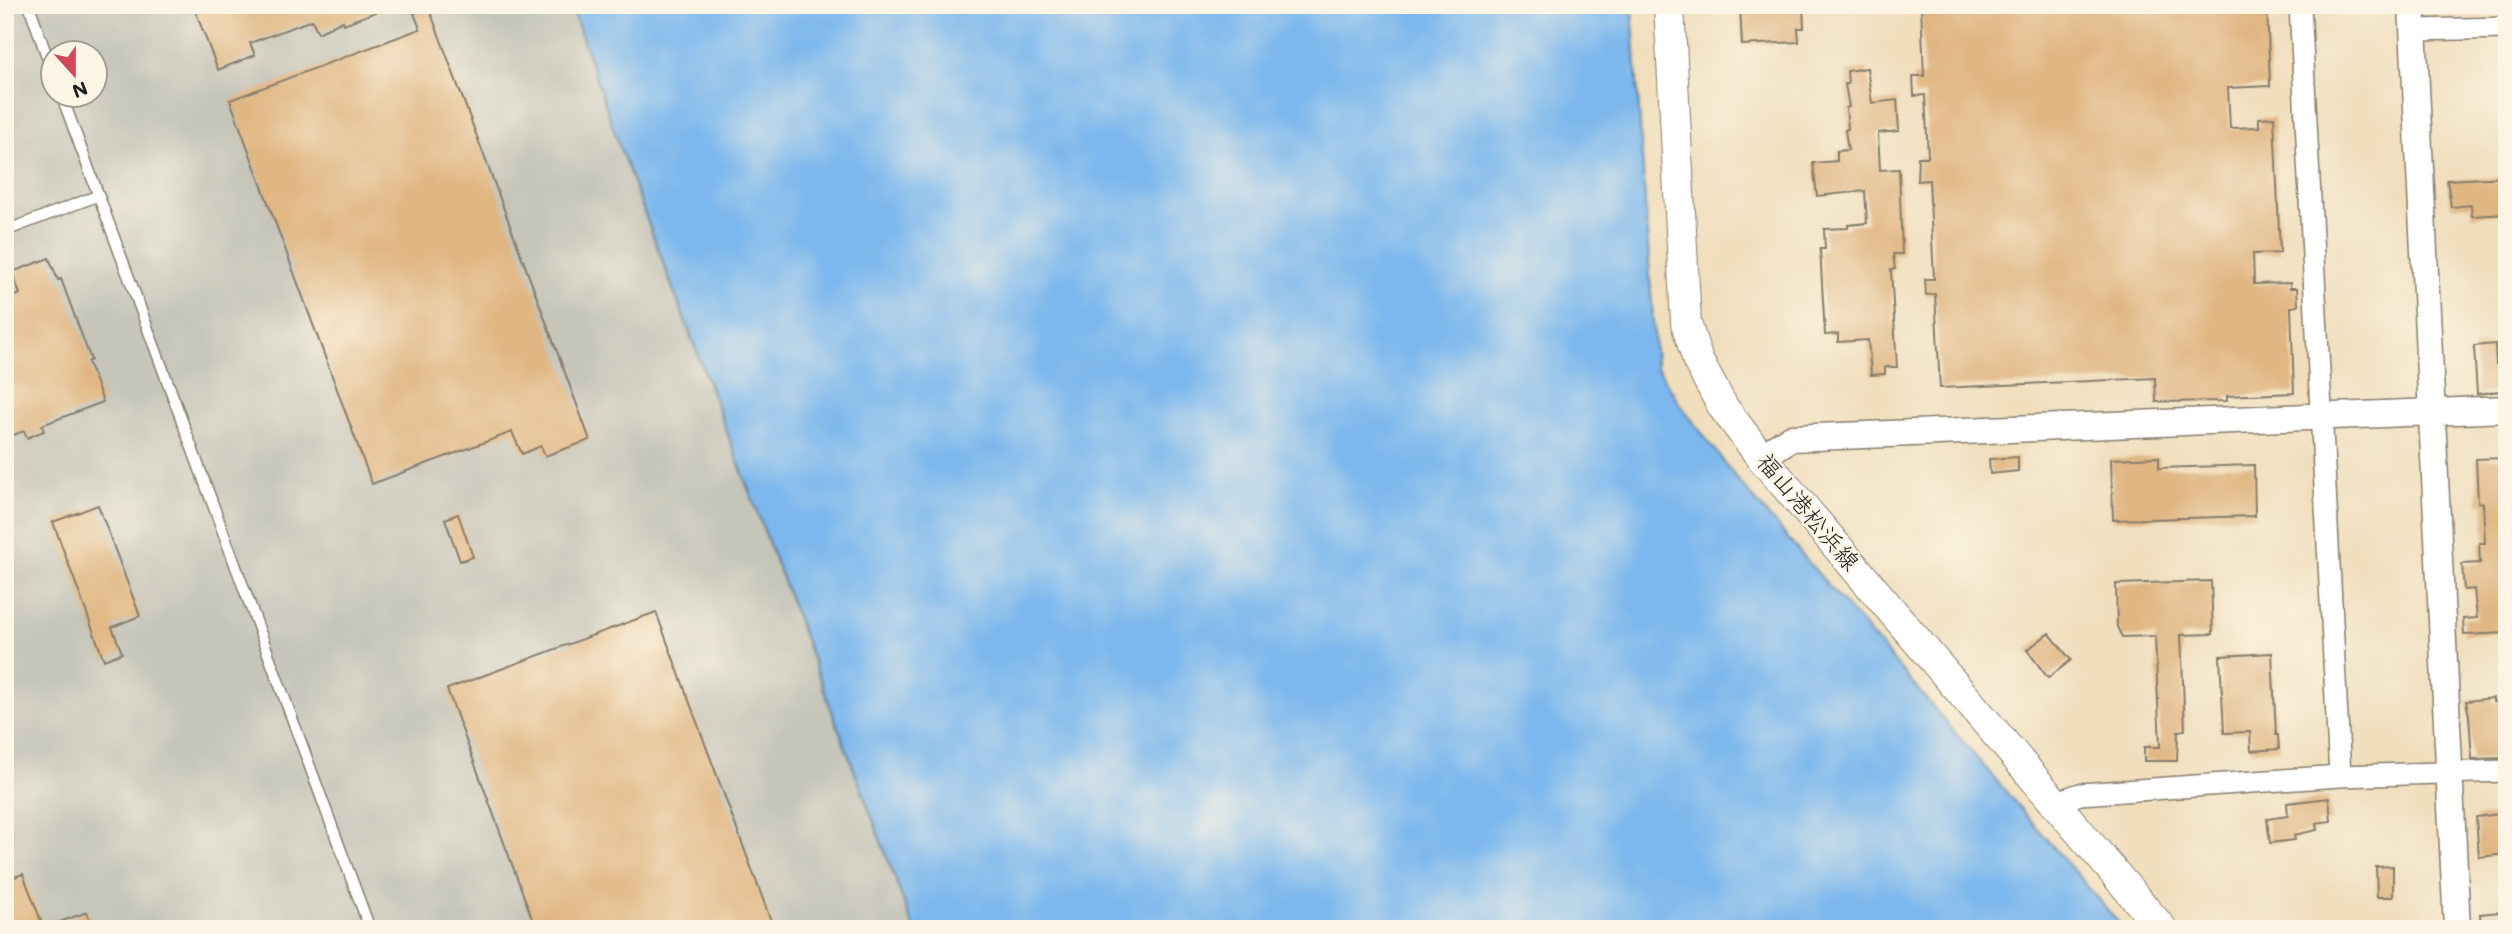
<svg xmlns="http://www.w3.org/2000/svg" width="2512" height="934" viewBox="0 0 2512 934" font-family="Mali,'Klee One',sans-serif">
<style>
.industrial{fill:#c5c5b9;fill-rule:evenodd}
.water{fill:#7bb7ed;stroke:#4c6a84;stroke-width:2}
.building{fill:#e0b682}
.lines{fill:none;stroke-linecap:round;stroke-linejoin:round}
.service-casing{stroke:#867d6c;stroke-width:13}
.minor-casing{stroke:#867d6c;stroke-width:24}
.tertiary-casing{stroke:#867d6c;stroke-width:29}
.secondary-casing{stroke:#867d6c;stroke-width:32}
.service{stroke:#fff;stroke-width:10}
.minor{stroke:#fff;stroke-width:21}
.tertiary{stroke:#fff;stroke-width:26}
.secondary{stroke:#fff;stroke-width:30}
.labels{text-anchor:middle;stroke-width:5;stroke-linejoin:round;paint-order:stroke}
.street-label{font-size:24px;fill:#1c1c1c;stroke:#fcf5e5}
</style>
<rect width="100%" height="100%" fill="#fcf5e5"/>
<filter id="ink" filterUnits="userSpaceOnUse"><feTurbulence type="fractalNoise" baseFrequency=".0143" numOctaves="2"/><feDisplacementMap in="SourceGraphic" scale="14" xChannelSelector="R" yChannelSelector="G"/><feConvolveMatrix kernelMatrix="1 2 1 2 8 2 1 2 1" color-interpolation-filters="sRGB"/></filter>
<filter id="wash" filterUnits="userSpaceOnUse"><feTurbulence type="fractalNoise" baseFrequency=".00686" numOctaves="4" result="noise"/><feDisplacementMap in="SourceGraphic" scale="28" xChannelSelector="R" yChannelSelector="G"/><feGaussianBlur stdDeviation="1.57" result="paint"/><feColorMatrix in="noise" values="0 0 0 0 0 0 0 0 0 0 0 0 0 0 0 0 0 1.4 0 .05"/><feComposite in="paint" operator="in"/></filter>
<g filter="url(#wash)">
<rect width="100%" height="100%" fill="#f0debc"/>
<!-- industrial -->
<path class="industrial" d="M5 5H571L620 148 914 929H5ZM52 52H94V94H52Z"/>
<!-- water -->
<path class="water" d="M571 5H1632L1656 366 1680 404 1736 478 2124 929H914L620 148Z"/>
<g id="blocks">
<!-- building -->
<path class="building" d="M193 5H389V7L344 24 343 21 318 33 312 20 250 43 255 55 218 70Z
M1740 5H1803L1804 28H1798L1799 42 1742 45Z
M1921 5H2267L2270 86 2228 88 2230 128 2259 127V118L2274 117 2280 253 2253 254 2254 284 2290 283V288H2297L2298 306 2291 307 2294 393 2227 396V401L2156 402 2155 378 1940 388 1935 294 1926 295 1925 279H1934L1929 180 1917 181 1918 157H1928L1925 95 1914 96 1913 76H1924Z
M429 8 590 440 545 456 541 446 522 454 512 432 372 484 230 100 420 29 414 13Z
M1867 68 1872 103 1897 100 1899 131 1878 133 1880 170 1899 169 1902 254H1893L1895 269 1891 270 1897 367H1885V374L1871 375 1868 340 1838 342V334L1825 335 1820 249H1825L1824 229 1848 228V225L1867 223 1865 191 1817 196 1813 163 1837 161V151L1848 150 1845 130 1848 129 1846 108 1849 107 1845 84H1848L1847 71Z
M2507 177V214L2472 216 2471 205 2451 207 2447 180Z
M49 258 58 280 61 279 91 360 88 362 103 402 42 425 44 431 27 438 24 431 5 438V300L20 294 12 272Z
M2495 344 2496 364 2507 363V390L2477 394 2474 346Z
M2018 457V471L1990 474 1989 459Z
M2159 457V468L2254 465 2255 516 2113 520 2111 459Z
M2507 458V633L2464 635 2463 619 2477 618 2474 589 2464 590 2462 564 2480 563 2479 543H2485L2483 503 2478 502 2476 459Z
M98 505 140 616 112 627 122 653 104 660 53 522Z
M458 514 473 557 460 561 445 519Z
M2211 581 2213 634 2181 635 2185 730 2178 731 2177 761H2144V747H2160L2155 636 2122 637 2117 627 2116 584Z
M656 612 774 929H536L447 689Z
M2049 633 2071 660 2048 678 2027 650Z
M2272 653 2276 735H2278L2279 749 2251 751 2250 732 2224 733 2220 656Z
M2493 698V702L2507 701V758L2472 759 2469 716 2466 701Z
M2329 798 2331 821 2316 823 2317 830 2294 835 2295 840 2270 843 2267 819 2288 816 2287 803Z
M2507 813V854L2479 857 2476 817Z
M2393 866V897H2377L2376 867Z
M23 874 44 929H5V880Z
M87 912 93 929H47L46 927Z
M2500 912 2502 929H2481L2480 914Z"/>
</g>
</g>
<g filter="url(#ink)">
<use href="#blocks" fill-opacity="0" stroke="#867d6c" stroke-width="2"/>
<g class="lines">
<defs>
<path id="service" d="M29 5 52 71
M61 94 370 929
M5 231 97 196"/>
<path id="minor" d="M2300 5 2340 776
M2413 30 2507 28
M2055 803 2080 794 2340 776 2507 771"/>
<path id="tertiary" d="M2412 5 2457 929
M1761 457 1791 438 2507 409"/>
<path id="secondary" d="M1669 5 1686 323 1698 361 1723 407 1761 457 2162 929"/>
</defs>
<!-- service casing -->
<use href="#service" class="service-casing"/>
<!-- minor casing -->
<use href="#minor" class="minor-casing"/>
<!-- tertiary casing -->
<use href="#tertiary" class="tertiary-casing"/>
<!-- secondary casing -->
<use href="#secondary" class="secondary-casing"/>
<!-- service -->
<use href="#service" class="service"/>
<!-- minor -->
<use href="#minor" class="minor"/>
<!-- tertiary -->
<use href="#tertiary" class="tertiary"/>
<!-- secondary -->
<use href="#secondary" class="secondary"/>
</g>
</g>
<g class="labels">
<!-- street labels -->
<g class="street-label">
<text transform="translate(1808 512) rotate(50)" y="8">福山港松浜線</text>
</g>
</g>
<!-- margin -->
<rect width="2512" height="934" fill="none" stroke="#fcf5e5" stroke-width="28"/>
<!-- north arrow -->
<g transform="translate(74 74) rotate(159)"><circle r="33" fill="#fcf5e5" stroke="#a29e95" stroke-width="2"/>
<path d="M0-5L12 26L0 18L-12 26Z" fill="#d1495b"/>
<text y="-10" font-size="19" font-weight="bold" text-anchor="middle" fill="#1c1c1c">N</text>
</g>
</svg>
